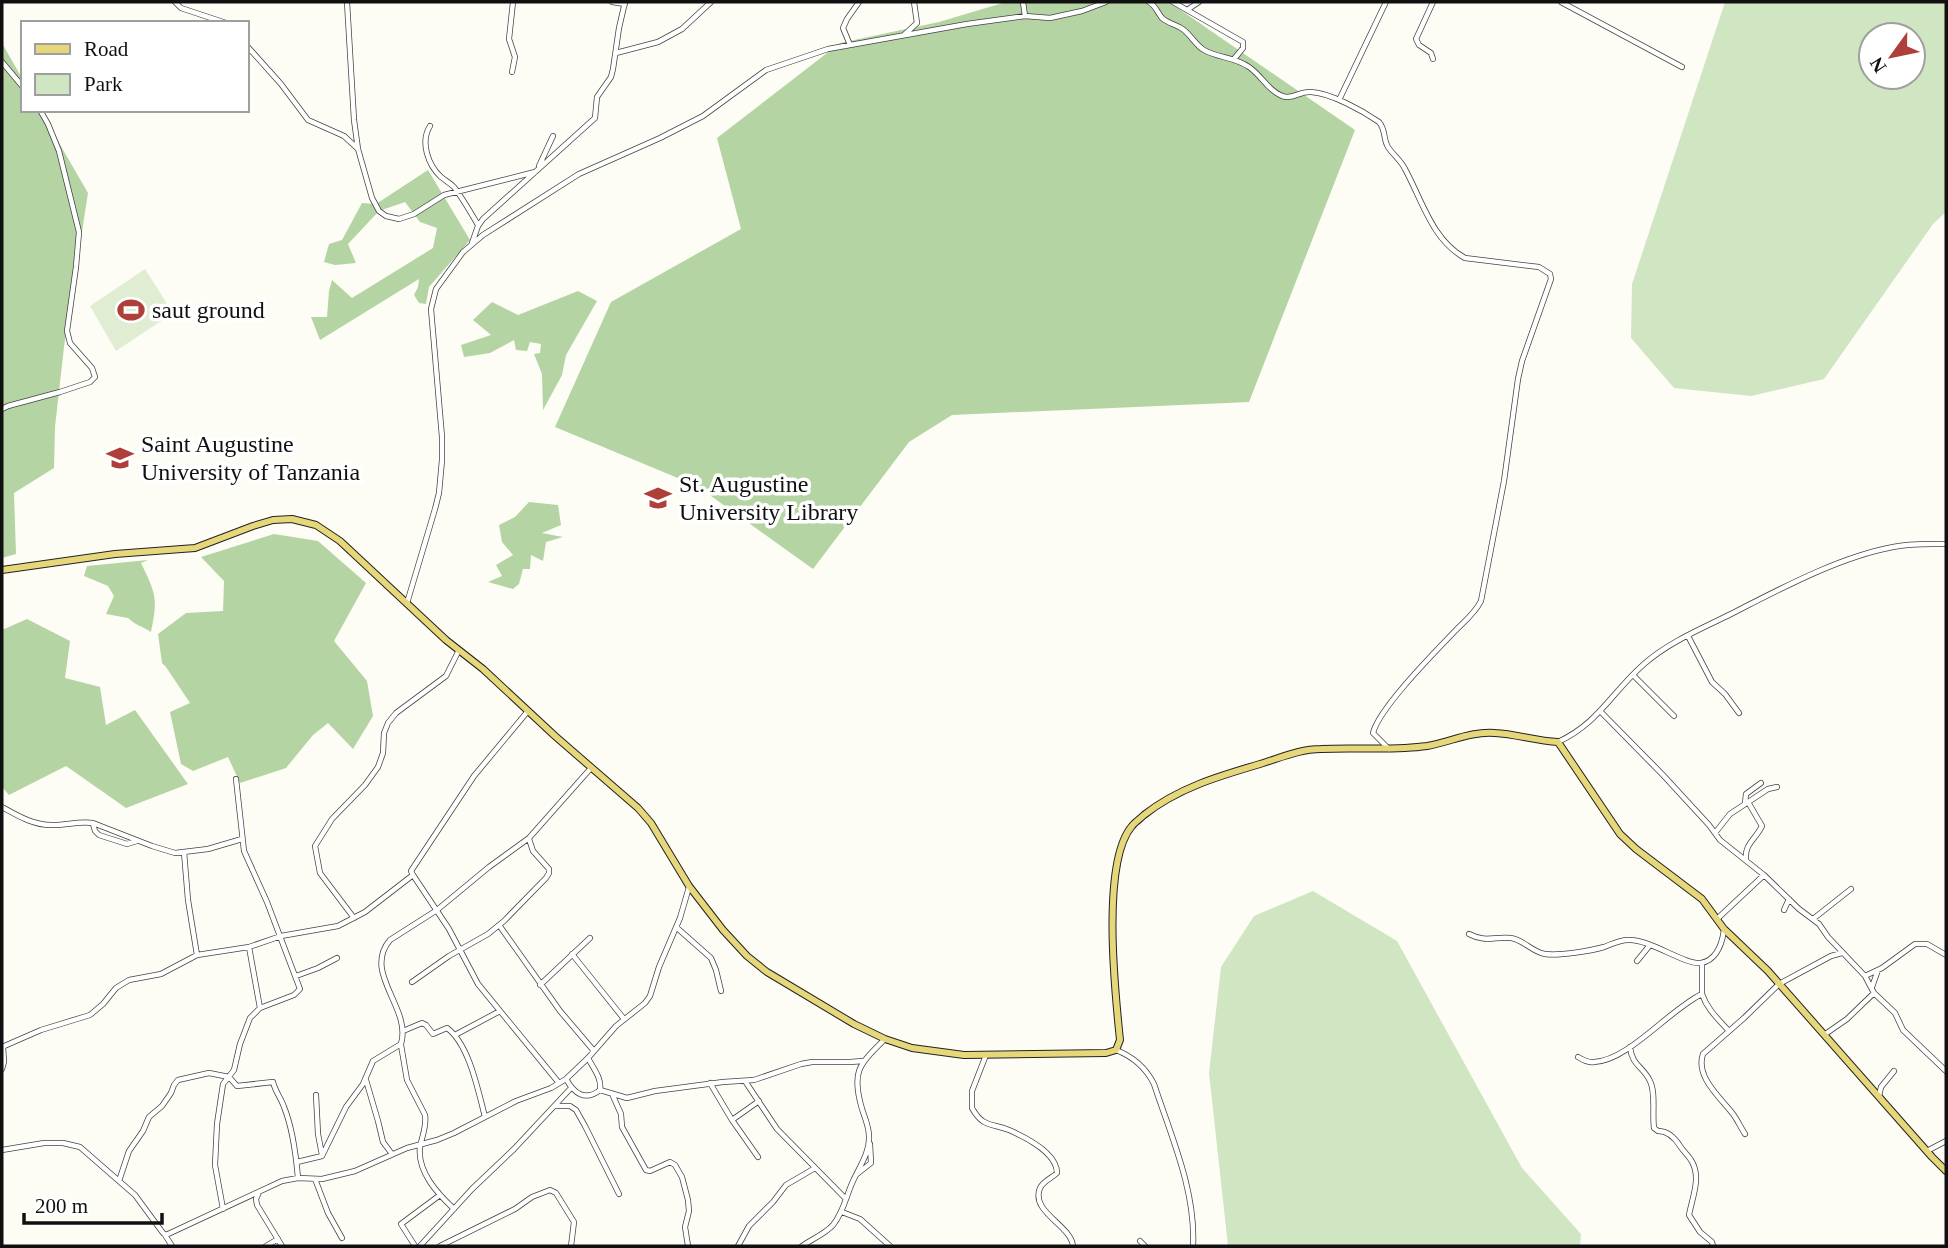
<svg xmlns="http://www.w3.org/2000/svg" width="1948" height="1248" viewBox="0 0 1948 1248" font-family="Georgia,serif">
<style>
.green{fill:#d0e5c2;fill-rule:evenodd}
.forest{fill:#b4d4a3}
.pitch{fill:#e1edd2}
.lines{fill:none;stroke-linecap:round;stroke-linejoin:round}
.minor-casing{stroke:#434343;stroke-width:6}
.major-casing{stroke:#212121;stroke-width:8}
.minor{stroke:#fff;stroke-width:4.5}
.major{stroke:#e7d77b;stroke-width:6}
.labels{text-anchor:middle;stroke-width:7;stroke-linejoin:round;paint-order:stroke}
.poi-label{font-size:24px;fill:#101010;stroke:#fff;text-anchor:start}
</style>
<rect width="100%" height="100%" fill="#fefdf5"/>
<!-- green -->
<path class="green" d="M1725 2H1946V212L1933 224 1824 379 1751 396 1674 388 1631 338 1632 284ZM1871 35H1913V77H1871Z
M1313 891 1397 941 1522 1168 1581 1234 1580 1246H1228L1209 1073 1221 967 1254 916Z"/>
<!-- forest -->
<path class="forest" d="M1006 2H1169L1355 130 1249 402 952 415 909 442 813 569 697 486 555 427 611 302 741 229 717 138 840 43 939 22Z
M2 43 23 80V110H40L88 193 64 347 55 427 54 468 14 493 16 554 2 558Z
M428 170 470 240 429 287 426 304 419 303 414 295 418 287 419 279 320 340 311 317H327L329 291 332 280 352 298 433 248 437 228 420 222 405 202 379 211 348 244 356 263 335 265 324 262 329 244 342 240 362 203 376 204Z
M578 291 597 301 566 355 562 375 543 410 542 374 534 354 540 353 541 344 530 342 527 351 516 350 514 340 490 353 464 357 461 345 491 335 473 320 492 302 518 315Z
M529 502 558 505 561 525 542 533 563 537 546 542 543 561 531 555 530 569H523L519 584 513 589 488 582 502 576 496 565 513 555 502 542 499 525 515 517Z
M274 534 318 541 366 583 334 641 367 681 373 716 353 749 328 723 313 735 286 768 240 783 228 757 193 771 181 764 170 712 190 703 166 667 162 663 158 634 186 613 223 611 224 581 201 557Z
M148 560 141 563C156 594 158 598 151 632 142 626 135 625 128 618L106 614 114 596 108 586 84 576 87 566Z
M27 619 70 641 65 678 100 687 106 725 135 710 188 784 126 808 66 766 9 795 2 787V630Z"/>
<!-- pitch -->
<path class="pitch" d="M145 269 173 313 116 351 90 306Z"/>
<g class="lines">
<defs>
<path id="minor" d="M175 2 181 8 226 23
M347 2 354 120 358 149 372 198 379 211 386 216 399 219 414 214 444 195 535 172
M612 2 625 4
M1023 2 1025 16
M1149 2C1156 6 1157 12 1162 18 1168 23 1174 24 1181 28 1190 33 1195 45 1204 50 1218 58 1235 57 1249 67 1261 75 1267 89 1280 95 1291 101 1299 91 1311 92 1331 93 1363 111 1379 122 1386 130 1383 139 1388 147 1393 155 1401 160 1405 169 1422 200 1432 240 1465 258L1539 267 1550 274 1551 279 1522 361 1518 379 1504 481 1481 601C1475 613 1465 621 1456 630 1436 651 1379 708 1373 733L1389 749
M1173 2 1243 42V48L1234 59
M1433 2 1416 39 1419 45 1431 53 1433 59
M1561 2 1682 67
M1187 10 1199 2
M904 35 917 23 914 2
M850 45 843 28 847 19 859 2
M247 46 281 84 308 120 344 136 357 148
M616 53 658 42 682 29 711 2
M2 62 23 87
M512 72 515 57 509 39 513 2
M1339 100 1386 2
M430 126C420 142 428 165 441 177 446 181 450 183 454 187 463 199 471 213 478 225
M539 166 553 136
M472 243 478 226 483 219 595 118 597 97 611 77 613 69 619 28 625 2
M2 409 8 406 60 392 90 382 95 377 92 368 70 343 67 331 76 267 79 232 59 151 48 124 40 110
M407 603 435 509 439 493 442 460V437L431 309 436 289 463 252 483 235 579 174 660 138 703 116 766 70 828 49 967 24 1025 16 1050 18 1082 11 1106 2
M1688 636 1712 682 1725 694 1739 713
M1633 675 1674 716
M528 711 474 776 411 871 413 875 449 929 478 984 559 1083
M1601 712 1663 775 1709 825 1720 840 1764 875 1799 909 1819 924 1828 937 1865 976 1874 993 1895 1013 1903 1030 1946 1071
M1558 742C1599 723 1611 693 1644 664 1669 642 1701 629 1731 614 1780 589 1839 557 1893 547 1911 543 1928 544 1946 544
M1745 803 1746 794 1761 783
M2 807C18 816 35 826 54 825 67 825 80 821 93 823L152 846 175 853 208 849 242 839
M93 824 95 831 99 835 127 844 137 841
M1715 833 1730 814 1768 789 1777 787
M184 852 188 900 197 955
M1746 860C1744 844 1756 839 1762 826L1748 802
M1784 910 1789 899
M354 918 320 873 315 846 332 819 365 785 378 767 383 753 384 733 388 723 396 713 446 676 459 650
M1717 919 1764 875
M1813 919 1851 889
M499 925 560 1011 594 1051
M676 927 711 958 716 970 721 991
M1469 934C1486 943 1495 936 1511 938 1524 940 1532 952 1545 954 1559 956 1590 951 1604 947 1612 944 1621 939 1630 940 1651 940 1685 965 1701 963 1717 960 1722 944 1724 930
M249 947 260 1008
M572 954 624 1019
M1637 961 1650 945
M1702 963V994C1707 1009 1718 1019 1729 1031
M296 976 318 968 337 958
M1865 976 1882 968 1915 944H1927L1946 955
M412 982 449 956 488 934 504 921 546 878 549 873V869L533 851 529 839
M540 985 590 938
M1872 987 1878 970
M403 1031 422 1023 426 1025 433 1034 447 1028C469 1044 478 1090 485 1117
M455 1035 500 1011
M1824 1035 1847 1019 1874 993
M401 1045 407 1080 425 1115C427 1126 422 1136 420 1147 417 1172 438 1194 454 1209
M2 1047 41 1030 90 1015 103 1004 116 988 129 980 161 974 197 955 249 947 281 936 338 926 365 912 413 875
M1630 1047C1632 1066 1643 1066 1650 1081 1656 1093 1652 1114 1654 1128L1658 1131C1668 1131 1675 1138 1680 1146 1683 1151 1688 1155 1691 1160 1702 1177 1692 1198 1689 1215L1700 1232 1712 1242 1713 1246
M1116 1050C1134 1057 1146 1068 1154 1084 1171 1136 1196 1191 1193 1246
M986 1055 972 1091V1108C983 1128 992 1123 1009 1130 1025 1137 1057 1153 1057 1173 1052 1178 1043 1181 1040 1188 1030 1212 1071 1225 1073 1246
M1578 1057C1583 1060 1588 1063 1594 1062 1628 1061 1670 1009 1702 994
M2 1069 4 1062 3 1047
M566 1079C574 1093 585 1102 600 1090 602 1078 593 1068 588 1058
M366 1080 378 1121 383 1142 392 1154
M745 1081 777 1129 846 1199
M710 1083 732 1120 758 1157
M600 1090 627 1098 655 1091 723 1082 754 1080 801 1064 812 1062H850L863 1061
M316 1095 318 1134 322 1155
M613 1096 621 1114 622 1127 646 1170 650 1171 670 1162 675 1165 682 1177 688 1200 689 1211 685 1227 688 1246
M1879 1096 1881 1087 1894 1071
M555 1106H570L576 1110 585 1126 619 1194
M732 1120 759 1101
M1745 1134C1741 1128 1738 1121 1733 1114 1721 1098 1695 1077 1703 1054L1744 1018 1779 984 1831 956 1842 953
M2 1150 44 1143H63L80 1147 135 1195 163 1233 166 1235 282 1181 298 1178 322 1179 355 1171 407 1148 437 1140 454 1133 516 1101 551 1088 566 1079 588 1058 616 1026 645 1003 650 996 659 967 680 918 689 887
M1927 1151 1946 1141
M297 1162 322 1156 346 1107 363 1084 373 1061 401 1044C412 1008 362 973 390 940L437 910 489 867 529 838 591 768
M857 1174 871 1163 870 1144
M315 1179 328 1213 342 1238
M119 1181 129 1151 143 1131 149 1117 162 1106 171 1093 174 1085 178 1080 209 1073 229 1077 237 1086 273 1082C275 1091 281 1098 284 1107 293 1129 296 1155 298 1178
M259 1192 256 1199 257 1205 282 1246
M223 1209 215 1165 217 1124 223 1084 234 1070 240 1044 250 1018 260 1008 294 995 300 989 267 902 244 851 236 779
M842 1212 860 1219 890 1246
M165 1235 172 1246
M1140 1241 1145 1246
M266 1246 278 1239
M415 1246 401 1224 440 1195
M420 1246 472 1189 514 1149 571 1088
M440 1246 515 1209 532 1197 550 1190 556 1193 574 1222 571 1246
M738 1246 749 1226 773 1202 786 1185 815 1168
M802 1246C812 1239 825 1234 833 1225 844 1211 846 1196 853 1181 860 1166 870 1152 869 1136 869 1127 865 1118 862 1109 851 1071 859 1065 885 1039"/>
<path id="major" d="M2 570 115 554 195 548 253 526 273 520 292 519 316 525 340 541 446 640 483 669 555 736 638 808 651 823 689 886 723 930 747 956 767 972 854 1024 885 1039 912 1048 964 1055 1106 1053 1116 1050 1120 1040C1115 992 1101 862 1132 826 1135 822 1140 819 1144 815 1178 788 1219 776 1260 764 1280 758 1300 749 1321 749 1357 747 1392 751 1427 746 1450 742 1471 731 1495 733 1516 734 1536 741 1558 742L1620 834 1636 849 1702 899 1724 929 1768 971 1932 1157 1946 1171"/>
</defs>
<!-- minor casing -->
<use href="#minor" class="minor-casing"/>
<!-- major casing -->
<use href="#major" class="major-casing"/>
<!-- minor -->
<use href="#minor" class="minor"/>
<!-- major -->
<use href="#major" class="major"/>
</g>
<!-- icons -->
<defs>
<symbol id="stadium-bare" viewBox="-9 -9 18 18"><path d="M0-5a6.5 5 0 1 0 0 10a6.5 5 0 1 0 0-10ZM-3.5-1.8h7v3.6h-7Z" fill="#af3f39" stroke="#fff" stroke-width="2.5" paint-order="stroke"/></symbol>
<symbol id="university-bare" viewBox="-9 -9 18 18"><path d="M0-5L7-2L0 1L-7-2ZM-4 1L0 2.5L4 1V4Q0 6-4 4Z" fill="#af3f39" stroke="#fff" stroke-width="2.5" paint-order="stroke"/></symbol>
<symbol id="school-bare" viewBox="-9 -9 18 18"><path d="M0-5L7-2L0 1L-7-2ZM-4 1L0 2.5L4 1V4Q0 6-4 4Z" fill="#af3f39" stroke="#fff" stroke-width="2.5" paint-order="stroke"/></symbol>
</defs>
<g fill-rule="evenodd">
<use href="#stadium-bare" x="112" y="291" width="38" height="38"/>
<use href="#university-bare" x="101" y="439" width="38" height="38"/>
<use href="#school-bare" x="639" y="479" width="38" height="38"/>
</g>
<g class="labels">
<!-- poi labels -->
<g class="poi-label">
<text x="152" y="318">saut ground</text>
<text x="141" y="452">Saint Augustine<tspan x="141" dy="28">University of Tanzania</tspan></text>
<text x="679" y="492">St. Augustine<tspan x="679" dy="28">University Library</tspan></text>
</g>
</g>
<!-- border -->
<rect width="1948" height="1248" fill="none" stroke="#101010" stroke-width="7"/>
<!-- legend -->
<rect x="21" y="21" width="228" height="91" fill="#ffffff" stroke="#9f9f9f" stroke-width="2"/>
<rect x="35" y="44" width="35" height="10" fill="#e7d77b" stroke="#9f9f9f" stroke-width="2"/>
<text x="84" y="56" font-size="21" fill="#101010">Road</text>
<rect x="35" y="74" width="35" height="21" fill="#d0e5c2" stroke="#9f9f9f" stroke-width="2"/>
<text x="84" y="91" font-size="21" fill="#101010">Park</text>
<!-- north arrow -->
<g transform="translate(1892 56) rotate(237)"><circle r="33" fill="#ffffff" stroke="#9f9f9f" stroke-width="2"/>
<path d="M0-5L12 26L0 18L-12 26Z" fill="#af3f39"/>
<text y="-10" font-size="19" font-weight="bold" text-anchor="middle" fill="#101010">N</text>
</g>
<!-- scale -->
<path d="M24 1213v10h138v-10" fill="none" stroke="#101010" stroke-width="3.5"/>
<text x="35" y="1213" font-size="21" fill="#101010" stroke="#ffffff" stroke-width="5" paint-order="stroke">200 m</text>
</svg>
